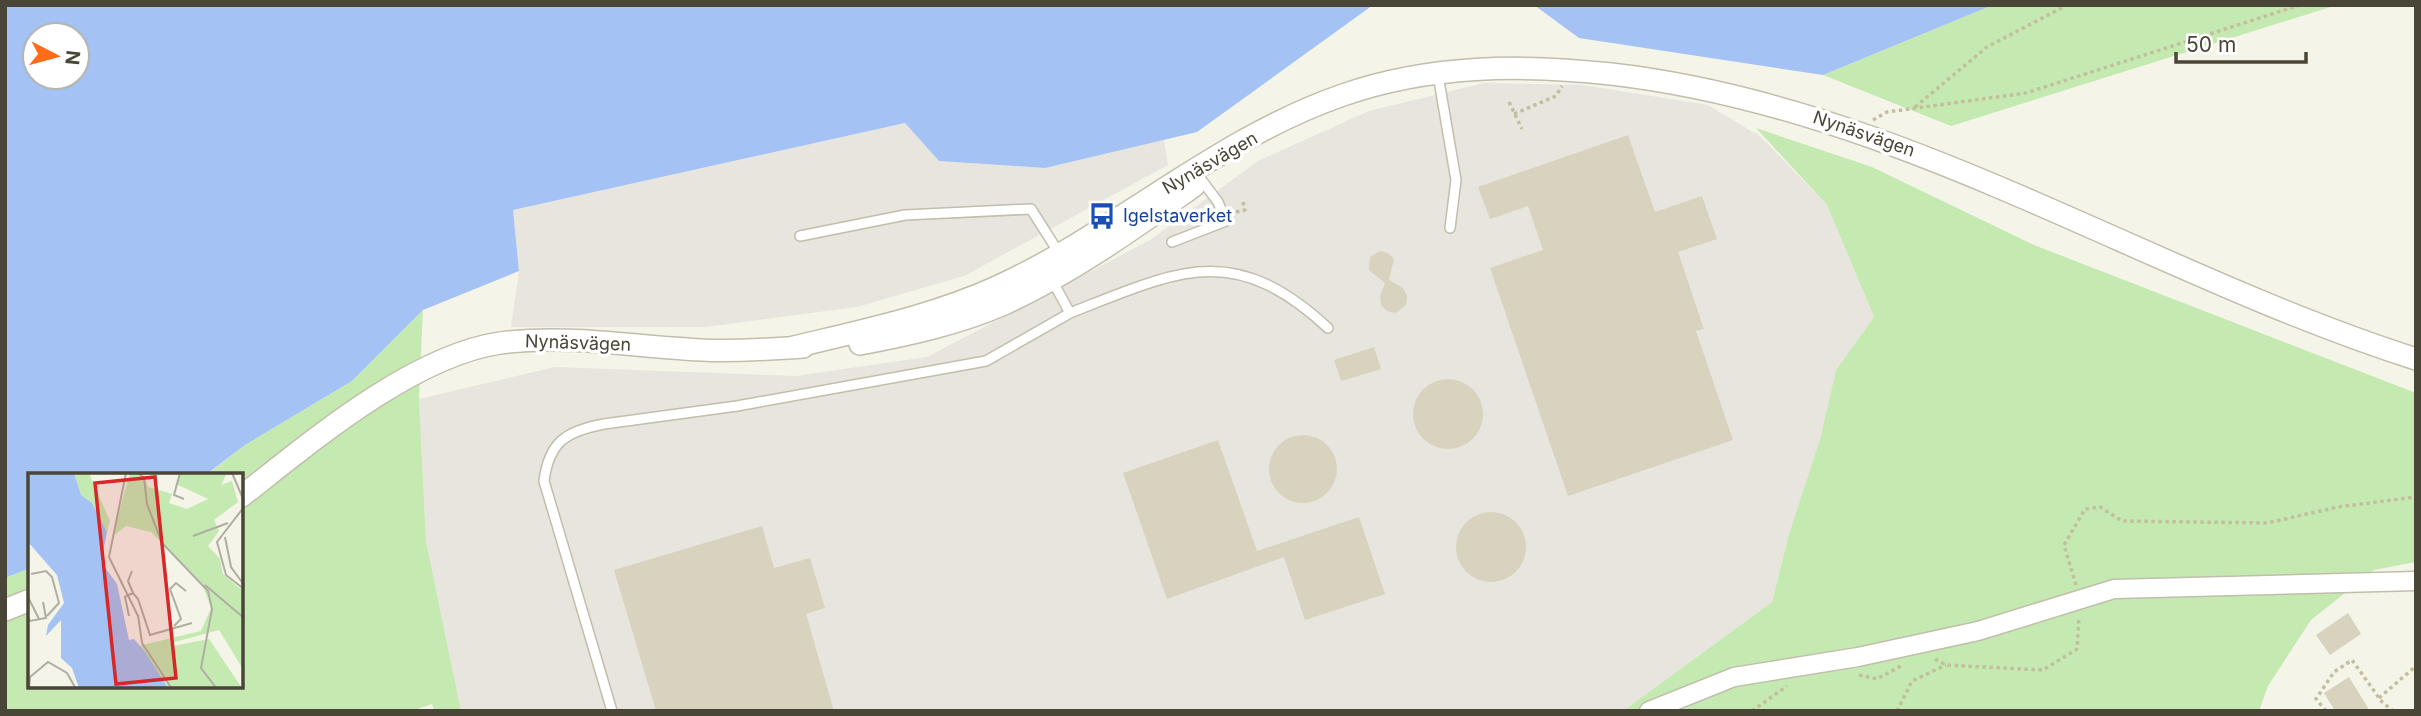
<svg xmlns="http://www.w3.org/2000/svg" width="2421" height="716" viewBox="0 0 2421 716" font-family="Inter,sans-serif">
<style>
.industrial{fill:#e8e5de}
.green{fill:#c4eab1}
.water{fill:#a4c2f3;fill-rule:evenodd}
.building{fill:#d7d3be}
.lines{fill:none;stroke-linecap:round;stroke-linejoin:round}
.service-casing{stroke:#c1beab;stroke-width:12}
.minor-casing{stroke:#c1beab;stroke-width:21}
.tertiary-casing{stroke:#c1beab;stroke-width:24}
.path{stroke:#c3be9c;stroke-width:3.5;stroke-dasharray:3.5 3.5;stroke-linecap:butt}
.service{stroke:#fff;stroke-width:9}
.minor{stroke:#fff;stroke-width:18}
.tertiary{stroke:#fff;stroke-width:21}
.labels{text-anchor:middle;stroke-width:7;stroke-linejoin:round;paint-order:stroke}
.street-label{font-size:18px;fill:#494637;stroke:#fff}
.transit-label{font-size:18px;fill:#164399;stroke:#fff;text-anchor:start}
.inset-road{fill:none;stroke:#b0aea2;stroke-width:2}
.view{fill:#d62828;fill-opacity:0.15;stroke:#d62828;stroke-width:3.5}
.inset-edge{fill:none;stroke:#494637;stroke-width:3.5}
</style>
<rect width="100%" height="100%" fill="#f5f4e9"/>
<!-- industrial -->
<path class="industrial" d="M1484 83 1583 85 1708 105 1761 137 1827 205 1874 317 1836 370 1820 439 1789 534 1772 602 1623 711H461L426 541 419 399 555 367 796 376 927 357 1150 240 1258 161 1369 111Z
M905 123 939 161 1045 168 1164 139 1168 165 964 276 857 307 706 327H511L519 271 513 210Z"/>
<!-- green -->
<path class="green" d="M1993 5H2337L1951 126 1823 75Z
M1756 128 1872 167 2034 245 2416 393V562L2374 570 2311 620 2268 686 2259 711H1623L1772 602 1789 534 1820 439 1836 370 1874 317 1827 205Z
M423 310 419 399 426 541 461 711H434L432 704 412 711H5V578L30 568V686H242V475L208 474 245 445 352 381Z"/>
<!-- water -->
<path class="water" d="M5 5H1373L1197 132 1045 168 939 161 905 123 513 210 519 271 423 310 352 381 245 445 207 474 30 475V568L5 578ZM35 35H77V77H35Z
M1534 5H1993L1823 75 1579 38Z"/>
<!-- building -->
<path class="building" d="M1628 135 1655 212 1702 196 1717 239 1678 252 1704 329 1696 331 1733 440 1568 496 1490 268 1543 250 1528 206 1490 219 1478 187Z
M1380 251 1388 253 1394 259 1389 280 1403 288 1407 296 1406 305 1396 313 1387 311 1381 305 1380 296 1385 283 1369 270 1370 257Z
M1374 347 1381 369 1341 381 1334 360Z
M1413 414a35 35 0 1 1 70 0a35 35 0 1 1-70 0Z
M1269 469a34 34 0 1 1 68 0a34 34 0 1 1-68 0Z
M1218 440 1257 551 1359 517 1385 594 1305 620 1284 557 1167 599 1123 473Z
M1456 547a35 35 0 1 1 70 0a35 35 0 1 1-70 0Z
M762 526 774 568 810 558 825 608 806 614 834 711H656L614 570Z
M2348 613 2361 634 2330 655 2316 635Z
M2349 677 2370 711H2335L2324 693Z"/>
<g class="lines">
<defs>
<path id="service" d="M1438 75 1456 180 1450 228
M800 236 905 215 1031 209 1059 253
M1172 242 1226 221 1218 202 1197 174
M1070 313C1177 271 1233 240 1328 328
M612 711 544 481C549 442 566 431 604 424L737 406 986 361 1070 313 1052 280"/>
<path id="minor" d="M1649 711 1734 677 1858 657 1978 631 2114 589 2416 581"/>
<path id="tertiary" d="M860 344C908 335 958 324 1004 304 1072 273 1133 229 1194 186
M790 348C860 331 934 316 999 286 1118 231 1218 138 1343 95 1429 65 1521 64 1611 74 1900 107 2144 272 2416 359
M242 496C311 442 412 356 500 343 568 334 635 347 702 350 736 352 770 349 803 347
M5 610 30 600"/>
</defs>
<!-- service casing -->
<use href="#service" class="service-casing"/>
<!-- minor casing -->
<use href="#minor" class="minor-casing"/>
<!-- tertiary casing -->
<use href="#tertiary" class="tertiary-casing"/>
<!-- path -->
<path class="path" d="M1509 102 1522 129
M1915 107 1987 47 2067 5
M1514 114 1556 96 1562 86
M1873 120 1887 112 2026 93 2300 5
M1236 212 1245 210 1243 202
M2076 585 2064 545 2085 509 2100 507 2122 521 2267 523 2338 507 2416 497
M1935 659 1946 665 2043 670 2077 649 2079 617
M1859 675 1877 679 1901 666
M2379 698 2416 666
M1752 711 1787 686
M1897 711 1912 681 1946 665
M2326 711 2316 699 2334 672 2352 660 2382 702 2393 711"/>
<!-- service -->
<use href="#service" class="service"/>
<!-- minor -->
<use href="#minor" class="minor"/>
<!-- tertiary -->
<use href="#tertiary" class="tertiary"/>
</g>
<!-- icons -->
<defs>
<symbol id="bus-bare" viewBox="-9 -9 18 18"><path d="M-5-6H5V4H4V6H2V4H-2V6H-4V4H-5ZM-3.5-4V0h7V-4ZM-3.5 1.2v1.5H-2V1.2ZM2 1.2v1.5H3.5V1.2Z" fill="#1a4fb4" stroke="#fff" stroke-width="2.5" paint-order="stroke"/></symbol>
</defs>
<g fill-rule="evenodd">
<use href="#bus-bare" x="1083" y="197" width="38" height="38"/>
</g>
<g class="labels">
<!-- street labels -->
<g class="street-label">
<text transform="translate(1864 134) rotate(19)" y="6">Nynäsvägen</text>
<text transform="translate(1210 163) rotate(-30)" y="6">Nynäsvägen</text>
<text transform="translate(578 343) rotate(2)" y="6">Nynäsvägen</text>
</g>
<!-- transit labels -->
<g class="transit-label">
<text x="1123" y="222">Igelstaverket</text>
</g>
</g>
<!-- overview -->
<g transform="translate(28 473)">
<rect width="215" height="215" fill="#f5f4e9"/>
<path d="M46 0H61L82 48 79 59 64 30 53 22ZM102 0H115L120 14 144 21 141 30 159 36 180 26 148 11 153 0H199L193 12 204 8 210 29 186 47 191 58 180 73 192 86 195 101 215 118V196L191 157 143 170 145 173 181 166 214 215H140L110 173 173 158 183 135 175 113 123 59 98 53 84 64Z" fill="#c4eab1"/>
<path d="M0 0H46L53 22 64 30 79 59 73 89 89 111 101 167 106 166 117 179 140 215H51L44 195 33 185V147L18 163 20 152 36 130 29 102 0 69Z" fill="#a4c2f3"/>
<path class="inset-road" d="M98 0 81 84 110 143M110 0 116 5 119 31 134 70 180 118 184 136 173 195 189 216M152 0 146 22 156 26M204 0 216 28M216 34 189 69 198 102 216 116M165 63 200 50M197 64 203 94 216 112M104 98 100 108 105 120M3 101 18 98 24 104 31 130 19 143M177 112 216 145M101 121 97 124 101 143M101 122 105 120 110 126 122 162 164 150M0 124 11 146M110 142 114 170 144 216M0 144 2 148 18 145 15 129M146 153 153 146 142 116 148 110 158 118M1 216 2 204 20 189 39 200 48 216"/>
<path class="view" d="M127 4 148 205 88 211 67 10Z"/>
<rect width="215" height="215" class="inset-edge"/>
</g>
<!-- border -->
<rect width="2421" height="716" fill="none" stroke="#494637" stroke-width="14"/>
<!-- north arrow -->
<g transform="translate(56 56) rotate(96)"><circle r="33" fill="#ffffff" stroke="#b6b5af" stroke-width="2"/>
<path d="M0-5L12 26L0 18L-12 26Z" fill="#ff6b16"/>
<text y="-10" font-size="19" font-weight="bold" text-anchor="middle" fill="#494637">N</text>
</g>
<!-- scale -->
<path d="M2176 52v10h130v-10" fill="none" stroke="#494637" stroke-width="3.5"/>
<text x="2186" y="52" font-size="21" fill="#494637" stroke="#ffffff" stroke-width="5" paint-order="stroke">50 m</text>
</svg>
